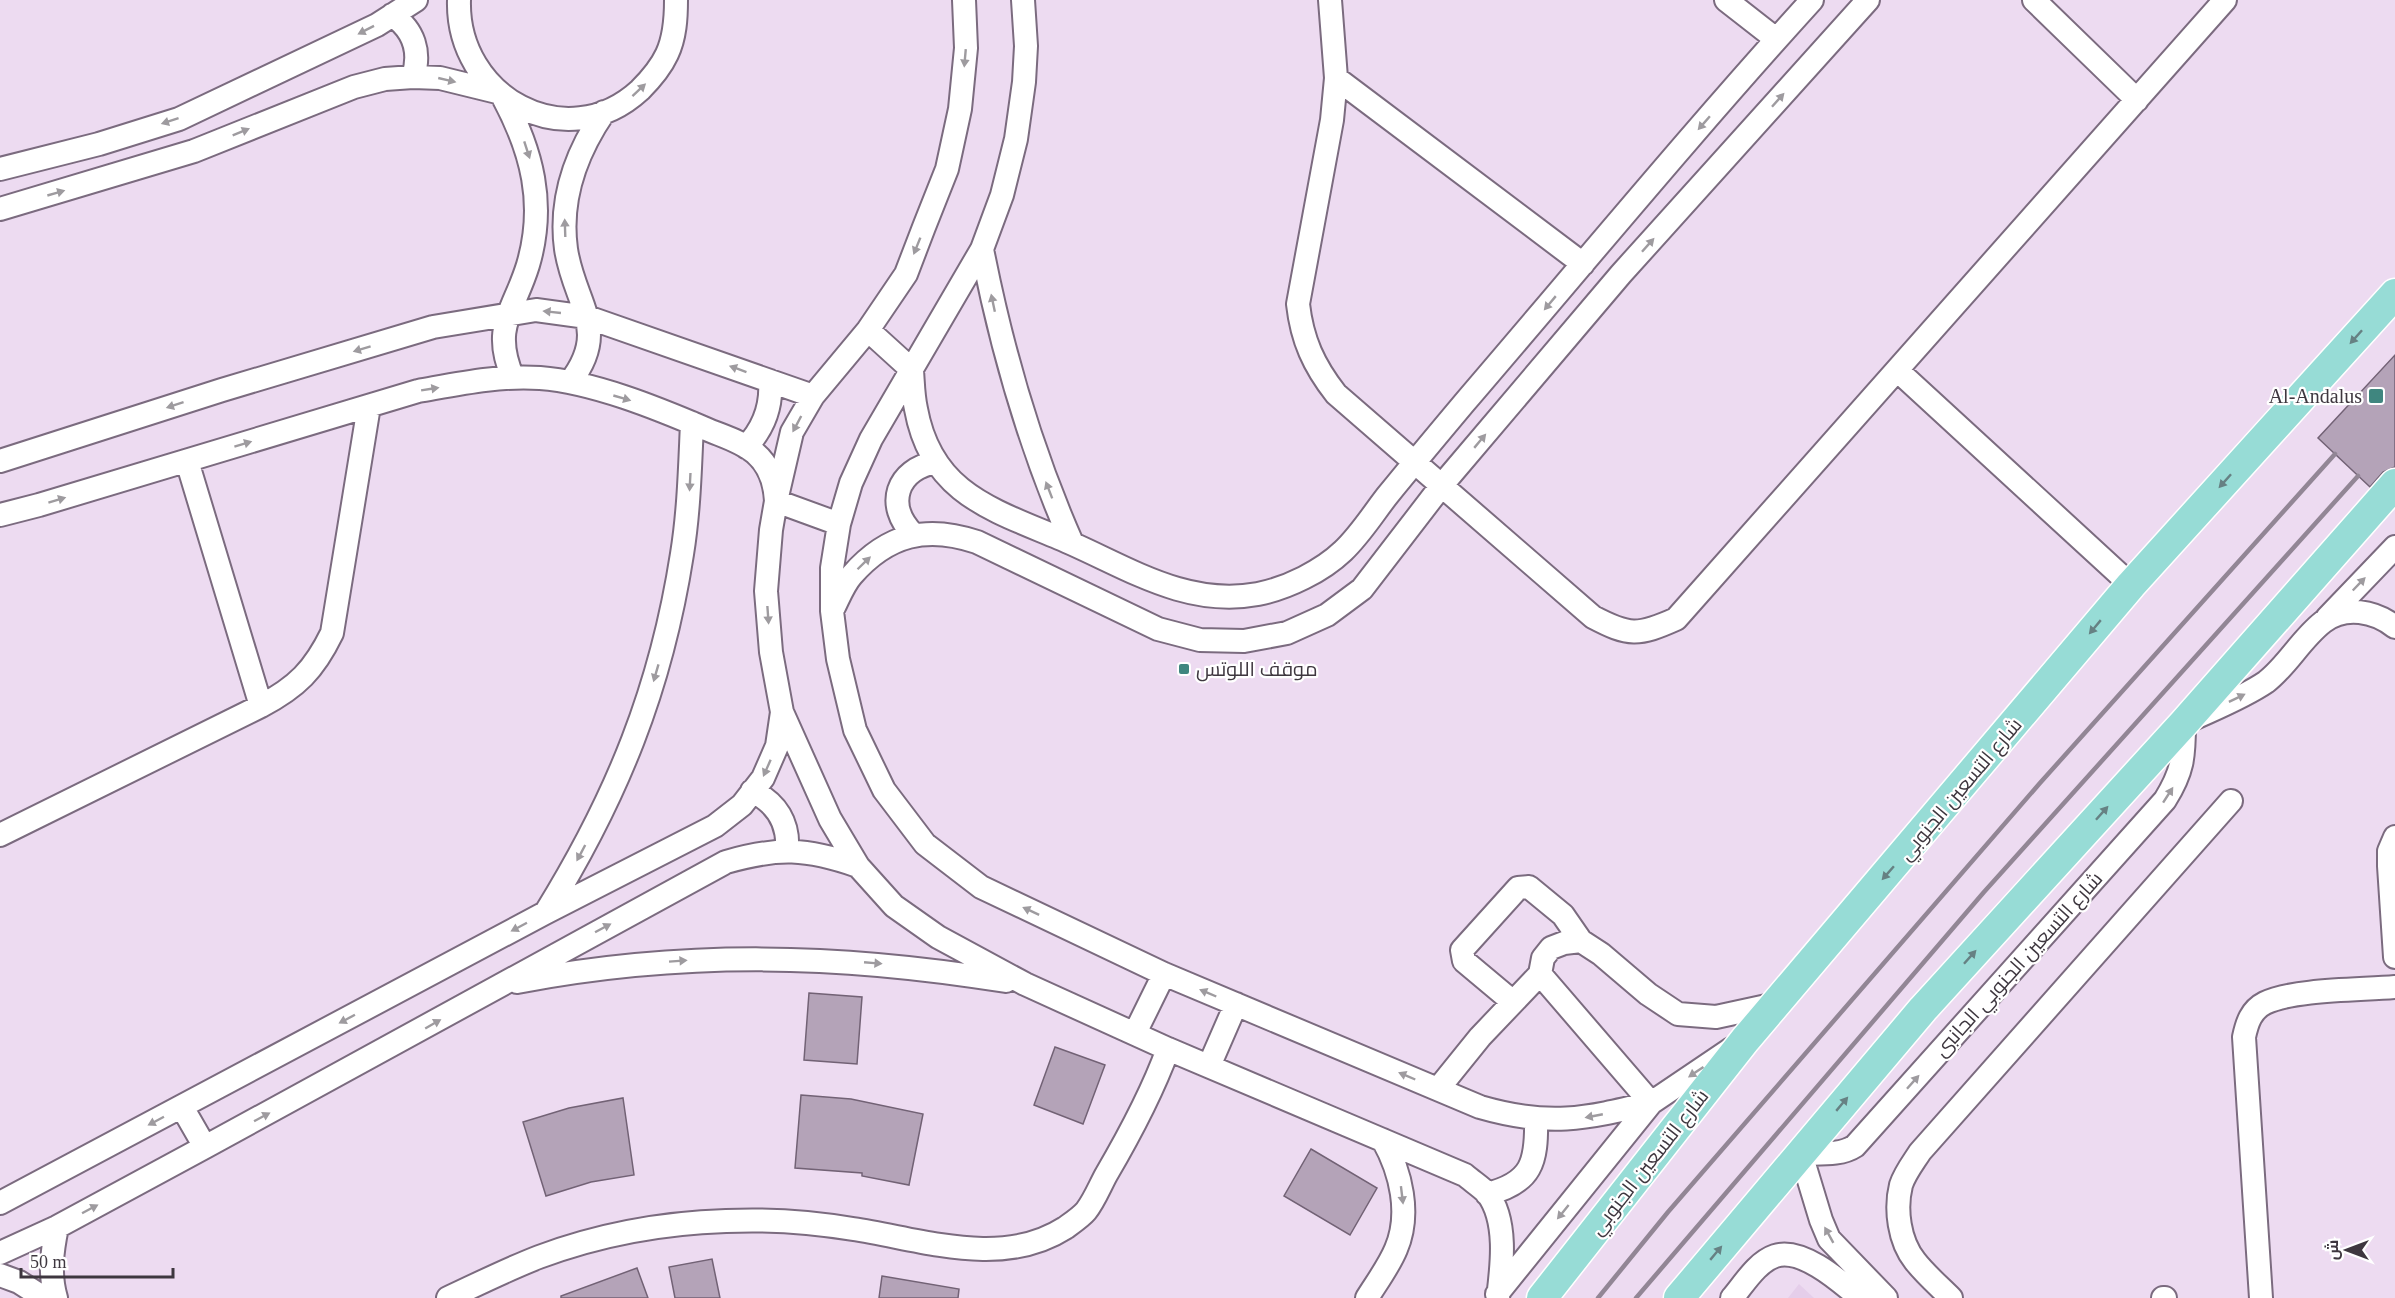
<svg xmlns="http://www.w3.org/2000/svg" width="2395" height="1298" viewBox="0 0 2395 1298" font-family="'Times New Roman',Cairo,serif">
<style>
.built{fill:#e5ceea}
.building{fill:#b4a3b8;stroke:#726275;stroke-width:1.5}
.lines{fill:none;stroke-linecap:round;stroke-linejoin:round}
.minor-casing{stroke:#7b6b7f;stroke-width:26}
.major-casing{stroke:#fff;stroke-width:33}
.minor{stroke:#fff;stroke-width:22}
.major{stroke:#97dcd6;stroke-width:30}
.rail{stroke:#928695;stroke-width:4.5}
.oneway{fill:#9e9b9f}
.oneway2{fill:#668183}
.poi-dot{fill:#3f867f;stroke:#fff;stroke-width:2}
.labels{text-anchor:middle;stroke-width:4.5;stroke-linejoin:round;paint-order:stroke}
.poi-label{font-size:20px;fill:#3e373f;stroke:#fff;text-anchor:end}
.street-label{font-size:20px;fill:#3e373f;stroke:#fff}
</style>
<rect width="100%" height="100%" fill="#eddbf1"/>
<!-- built -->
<path class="built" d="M1799 1284 1814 1298H1788Z"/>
<!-- building -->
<path class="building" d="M2395 355V467L2383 472 2370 487 2318 438Z
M809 993 862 997 857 1064 804 1060Z
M1055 1047 1105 1065 1083 1124 1034 1105Z
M801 1095 851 1099 923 1114 909 1185 862 1176V1173L795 1168Z
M623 1098 634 1175 591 1182 546 1196 523 1122 569 1108Z
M1311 1149 1377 1188 1350 1235 1284 1196Z
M712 1259 720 1298H675L669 1267Z
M637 1268 648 1298H561V1296Z
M882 1276 959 1289 958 1298H879Z"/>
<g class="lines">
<defs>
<path id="minor" d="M459 0C456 97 566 158 640 90 651 79 661 67 667 54 675 37 676 18 676 0
M964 0 966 48 960 109 947 169 924 227 906 274 868 330 813 396 792 432 776 501 771 530 766 591 771 652 782 712 830 819 858 866 894 906 938 937 1025 984 1168 1049 1465 1175C1472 1181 1481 1187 1487 1193 1508 1220 1502 1266 1498 1298
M1023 0 1026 46 1024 82 1016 139 1002 195 982 249 871 439 851 483 839 524 832 568V611L838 659 855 730 884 790 925 844 981 887 1164 974 1480 1107C1549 1127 1584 1119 1651 1103L1540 974 1543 958 1551 948 1564 943 1581 941 1601 954 1648 994 1678 1014 1716 1017 1776 1004
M1330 0 1336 78 1332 120 1298 304C1302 340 1314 366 1336 394L1593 617C1629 636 1638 636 1676 619L2225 0
M1726 0 1776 39
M2034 0 2137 100
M392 15C414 30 421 52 413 77
M1336 78 1583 264
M503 97C532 151 546 204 528 265 514 311 491 327 513 378
M0 169 99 144 179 119 377 25 416 0
M0 209 194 151 354 87 385 79 413 77 440 78 497 92
M982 249C1002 351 1030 448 1072 543
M868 330 912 370C913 383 913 396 916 409 931 492 990 509 1059 538 1124 565 1184 608 1258 594 1288 588 1322 571 1343 551 1360 535 1373 514 1387 496 1413 464 1439 433 1465 402 1580 268 1693 131 1812 0
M1897 370 2131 585
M570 382C611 329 574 304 566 249 559 198 576 153 604 112
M746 447C764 428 772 407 770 381
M0 461 222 390 433 327 536 310 587 317 813 396
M187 461 261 706
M0 515 39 505 418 391C458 384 499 375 540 378 593 382 657 408 706 429 722 436 741 441 755 453 769 465 775 483 776 501L839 524
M913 534C885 505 896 470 936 462
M834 607C839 597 844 584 852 575 888 534 927 525 977 542L1158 629 1200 640 1244 641 1287 633 1327 615 1362 589 1442 485 1621 274 1868 0
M2327 618 2395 547
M752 791C777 803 789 823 787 850
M0 835 261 706C297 687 314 670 332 633L369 406
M2395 837 2389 851V866L2395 957
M546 912C617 797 661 689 682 554 689 511 690 467 692 423
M517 982C685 950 839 954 1006 981
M1513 1002 1464 961 1462 950 1518 888 1529 887 1563 915 1581 941
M1135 1033 1164 974
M1209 1066 1236 1004
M1438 1089 1480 1037 1540 974
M182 1107 205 1147
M1487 1194C1532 1183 1537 1162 1536 1119
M0 1203 545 913 715 826 742 805 763 778 777 746 782 712
M0 1253 57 1227 205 1147 726 862C778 847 806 848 858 866
M0 1275 19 1282 44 1298
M1497 1294 1651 1103 1731 1049
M56 1298C49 1274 52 1251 57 1227
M448 1298C478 1284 508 1269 539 1257 598 1235 663 1223 726 1221 768 1219 811 1222 853 1229 921 1239 1001 1269 1065 1228 1072 1223 1081 1217 1086 1211 1094 1201 1100 1186 1106 1175 1130 1134 1152 1093 1168 1049
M1367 1298C1377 1282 1389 1266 1396 1249 1411 1214 1401 1172 1383 1140
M1732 1298C1744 1284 1757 1262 1775 1256 1802 1247 1841 1282 1860 1298
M1886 1298 1829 1239 1821 1220 1801 1154C1818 1153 1840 1156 1855 1146L2165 800C2183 771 2184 757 2184 723 2211 710 2241 699 2266 682 2288 665 2301 639 2323 622 2345 605 2375 611 2395 627
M1951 1298C1939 1286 1925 1274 1915 1261 1899 1241 1895 1209 1901 1185 1905 1173 1913 1163 1920 1152L2231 801
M2163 1298H2165
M2261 1298 2244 1037C2247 1023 2251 1010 2265 1003 2294 989 2361 990 2395 987"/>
<path id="major" d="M1542 1298 1745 1040 2131 585 2395 294
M1679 1298 1923 1009 2184 723 2395 484"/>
</defs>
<!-- minor casing -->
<use href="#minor" class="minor-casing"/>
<!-- major casing -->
<use href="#major" class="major-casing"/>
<!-- minor -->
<use href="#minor" class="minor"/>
<!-- major -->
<use href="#major" class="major"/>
<!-- rail -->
<path class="rail" d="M1598 1298 1668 1212 2040 783 2335 454
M1636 1298 1984 892 2358 476"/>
</g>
<!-- one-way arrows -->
<defs><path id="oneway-solid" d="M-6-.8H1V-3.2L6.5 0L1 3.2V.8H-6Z" transform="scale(1.5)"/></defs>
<g class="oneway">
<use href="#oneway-solid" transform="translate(366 30) rotate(153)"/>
<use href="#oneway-solid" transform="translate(965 58) rotate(95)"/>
<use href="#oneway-solid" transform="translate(447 80) rotate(13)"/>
<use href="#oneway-solid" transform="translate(639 90) rotate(-43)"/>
<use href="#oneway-solid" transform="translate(1778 100) rotate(-48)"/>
<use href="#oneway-solid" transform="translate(170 121) rotate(162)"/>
<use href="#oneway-solid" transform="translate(1704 123) rotate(131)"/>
<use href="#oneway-solid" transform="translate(241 132) rotate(-22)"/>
<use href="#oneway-solid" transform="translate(527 150) rotate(72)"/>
<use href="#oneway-solid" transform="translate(56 193) rotate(-16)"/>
<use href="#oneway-solid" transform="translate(565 228) rotate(-92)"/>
<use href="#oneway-solid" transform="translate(1648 245) rotate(-48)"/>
<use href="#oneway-solid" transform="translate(917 246) rotate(112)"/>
<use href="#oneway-solid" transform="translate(993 303) rotate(-102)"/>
<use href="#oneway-solid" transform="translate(1550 303) rotate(130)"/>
<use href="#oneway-solid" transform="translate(552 312) rotate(-174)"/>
<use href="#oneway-solid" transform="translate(362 349) rotate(163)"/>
<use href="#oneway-solid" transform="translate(738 369) rotate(-160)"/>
<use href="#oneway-solid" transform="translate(430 389) rotate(-9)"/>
<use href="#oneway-solid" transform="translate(622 398) rotate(16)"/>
<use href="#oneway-solid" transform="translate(175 405) rotate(162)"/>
<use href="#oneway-solid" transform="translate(797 424) rotate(118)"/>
<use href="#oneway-solid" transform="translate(1480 441) rotate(-50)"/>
<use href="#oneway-solid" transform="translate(243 444) rotate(-17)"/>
<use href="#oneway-solid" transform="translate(690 482) rotate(93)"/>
<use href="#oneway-solid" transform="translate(1049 490) rotate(-111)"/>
<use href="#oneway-solid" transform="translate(57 500) rotate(-17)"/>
<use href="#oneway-solid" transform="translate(864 563) rotate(-44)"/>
<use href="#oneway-solid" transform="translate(2359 584) rotate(-46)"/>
<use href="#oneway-solid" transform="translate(768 615) rotate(86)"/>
<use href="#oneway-solid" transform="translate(656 673) rotate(106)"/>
<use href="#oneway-solid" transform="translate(2237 698) rotate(-26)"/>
<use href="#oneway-solid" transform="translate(767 768) rotate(114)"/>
<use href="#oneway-solid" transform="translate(2168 795) rotate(-57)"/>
<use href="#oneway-solid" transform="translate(581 853) rotate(118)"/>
<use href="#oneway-solid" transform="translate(1031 911) rotate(-155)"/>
<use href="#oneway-solid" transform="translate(519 927) rotate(152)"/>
<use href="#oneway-solid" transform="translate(603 928) rotate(-28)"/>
<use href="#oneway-solid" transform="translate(678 961) rotate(-4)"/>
<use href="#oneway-solid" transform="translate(873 963) rotate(5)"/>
<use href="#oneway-solid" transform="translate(1208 993) rotate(-157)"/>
<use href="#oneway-solid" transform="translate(347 1019) rotate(152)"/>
<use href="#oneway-solid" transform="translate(433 1024) rotate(-30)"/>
<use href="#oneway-solid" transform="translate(1696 1072) rotate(146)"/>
<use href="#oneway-solid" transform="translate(1407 1076) rotate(-157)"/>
<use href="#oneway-solid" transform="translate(1913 1082) rotate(-48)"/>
<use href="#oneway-solid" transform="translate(1594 1116) rotate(169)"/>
<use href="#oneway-solid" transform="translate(262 1117) rotate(-28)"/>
<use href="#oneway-solid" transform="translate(156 1121) rotate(152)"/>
<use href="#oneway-solid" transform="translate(1402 1195) rotate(83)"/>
<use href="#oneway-solid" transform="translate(90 1209) rotate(-28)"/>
<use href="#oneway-solid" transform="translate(1563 1212) rotate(129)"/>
<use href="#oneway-solid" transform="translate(1829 1235) rotate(-119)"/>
</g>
<g class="oneway2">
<use href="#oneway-solid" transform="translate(2356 337) rotate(132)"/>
<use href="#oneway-solid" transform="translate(2225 481) rotate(132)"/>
<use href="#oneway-solid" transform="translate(2095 627) rotate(130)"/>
<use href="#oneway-solid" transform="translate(2102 813) rotate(-48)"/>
<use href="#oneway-solid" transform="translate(1888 873) rotate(131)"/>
<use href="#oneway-solid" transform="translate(1970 957) rotate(-48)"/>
<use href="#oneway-solid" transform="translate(1842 1104) rotate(-50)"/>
<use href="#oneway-solid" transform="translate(1716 1253) rotate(-50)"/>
</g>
<!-- markers -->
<g class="poi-dot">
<rect x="2368" y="388" width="16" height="16" rx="3"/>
<rect x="1178" y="663" width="12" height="12" rx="3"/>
</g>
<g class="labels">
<!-- poi labels -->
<g class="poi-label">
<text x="2362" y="403">Al-Andalus</text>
<text x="1196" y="676" text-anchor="start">موقف اللوتس</text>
</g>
<!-- street labels -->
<g class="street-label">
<text transform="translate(1960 789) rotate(-50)" y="7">شارع التسعين الجنوبي</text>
<text transform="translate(2018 964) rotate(-48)" y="7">شارع التسعين الجنوبي الجانبى</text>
<text transform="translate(1649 1162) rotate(-52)" y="7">شارع التسعين الجنوبي</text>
</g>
</g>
<!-- north arrow -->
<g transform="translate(2347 1250) rotate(270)" stroke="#ffffff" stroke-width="4.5" paint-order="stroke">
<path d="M0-4.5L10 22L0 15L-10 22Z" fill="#3e373f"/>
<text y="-9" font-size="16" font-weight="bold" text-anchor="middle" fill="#3e373f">ش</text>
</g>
<!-- scale -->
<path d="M21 1268v9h152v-9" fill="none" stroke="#3e373f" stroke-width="3"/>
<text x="30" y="1268" font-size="18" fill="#3e373f" stroke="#ffffff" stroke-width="4.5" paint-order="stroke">50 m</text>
</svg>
